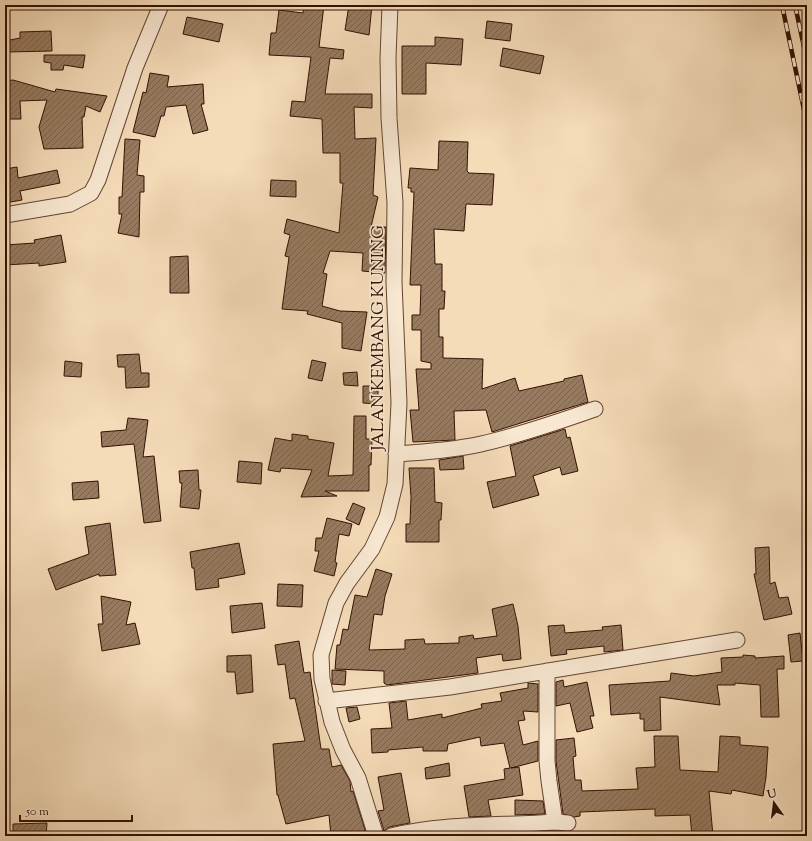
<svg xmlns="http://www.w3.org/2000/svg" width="812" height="841" viewBox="0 0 812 841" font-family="'Sorts Mill Goudy',serif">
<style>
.building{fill:url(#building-hatch);stroke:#321102}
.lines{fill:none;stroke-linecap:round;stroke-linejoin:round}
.minor-casing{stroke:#634430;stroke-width:17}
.minor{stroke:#f8e8d2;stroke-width:15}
.rail-casing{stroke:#321102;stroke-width:4.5}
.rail{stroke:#f8e8d2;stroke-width:3;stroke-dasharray:9;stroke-linecap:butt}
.labels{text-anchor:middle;stroke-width:3.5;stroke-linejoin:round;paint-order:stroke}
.street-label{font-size:17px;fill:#321102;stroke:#f8e8d2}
</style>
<defs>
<pattern id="building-hatch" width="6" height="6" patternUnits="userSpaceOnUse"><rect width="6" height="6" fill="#977b61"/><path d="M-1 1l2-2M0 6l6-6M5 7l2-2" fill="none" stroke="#7c634e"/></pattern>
</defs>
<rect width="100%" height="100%" fill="#f5dcb9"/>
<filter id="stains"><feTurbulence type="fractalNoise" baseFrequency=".005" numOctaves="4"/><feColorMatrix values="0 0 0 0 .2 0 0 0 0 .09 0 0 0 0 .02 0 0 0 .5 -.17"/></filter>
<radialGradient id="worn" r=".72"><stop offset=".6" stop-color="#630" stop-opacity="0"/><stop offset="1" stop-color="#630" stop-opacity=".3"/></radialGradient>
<!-- building -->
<path class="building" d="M304 5H324L319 47 344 50 343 59 330 58 325 94H372V108L354 107 355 139 376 138 373 195 378 197 371 227H386L385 273 362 271 363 253 330 251 323 273 327 274 322 306 340 311 367 312 361 351 342 348V323L307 314 308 311 282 309 289 257 285 256 290 235 284 233 287 219 339 233 343 183H340V153H323L322 119 290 116 292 101 305 102 311 57 269 55 271 33H276L279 10 303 13Z
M349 5H372L369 35 345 30Z
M187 17 223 24 219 42 183 34Z
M487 21 512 24 510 41 485 38Z
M51 31 52 51 7 52 5 41 20 38V32Z
M435 37 463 39 461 65 426 63V94H402V46H435Z
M503 48 544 56 540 74 500 66Z
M44 55H85L83 68 64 65 63 70H51V63L44 62Z
M150 73 169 76 167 87 203 84 204 104H201L208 130 193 134 186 105 166 107 164 116H161L155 137 133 132 143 92 146 93Z
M13 80 55 92 56 89 107 96 100 112 86 106 84 117H82L83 148 44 149 39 127 47 100 20 101 21 119H8L5 102V81Z
M125 139 140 140 137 175 144 176V192H140L139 237 118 233 122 214H119V197H122Z
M439 141 468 142 467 171 469 173 494 174 492 205 466 204 464 231 434 229 435 264H442V291H445L444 309H439V337H443V358L483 359 482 389 515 378 519 391 564 381V379L582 375 588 402 492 432 486 410 454 411 455 440 413 442 410 410H419L416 369H431V363L421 361V330H412V315H420L421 285H410L414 192H411V188H408L410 168 438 170Z
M17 167 18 178 57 170 60 183 20 191 22 200 5 203V169Z
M271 180 296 181V197L270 196Z
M61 235 66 262 39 266V263L5 265V245L35 243 34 240Z
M188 256 189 293H170V257Z
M139 354 141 373H149V387L126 388 125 367H118L117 355Z
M312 360 326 363 322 381 308 378Z
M65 361 82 363 81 377 64 376Z
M357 372 358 386 344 385 343 373Z
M363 386H378V404L363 403Z
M354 416H366V439H372L371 465H369V491H325L337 496 301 497 312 470 281 468 280 472 268 470 275 438 292 441V434L308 436V439L334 443 328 476 353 475Z
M128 418 148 420 143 457 154 456 161 521 144 523 134 444 102 447 101 432 126 430Z
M565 429 567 438 570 437 578 471 562 475 560 467 533 476 539 495 493 508 487 482 516 476 510 446Z
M463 456 464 469 440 470 439 460Z
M239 461 262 463 261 484 237 482Z
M409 468H434L435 502 442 503 441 520H439V542H406V524H410L411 497Z
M198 470 199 490H201L199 509 180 507 182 483H180L179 471Z
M98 481 99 498 73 500 72 483Z
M353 503 365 508 359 525 346 519Z
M327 518 352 524 349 536 339 534 335 562 337 563 334 576 314 571 319 551H315L316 538H322Z
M110 523 116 575 99 576V574L56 590 48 569 89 554 85 527Z
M239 543 245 574 218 579 219 587 196 590 194 568H192L190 552Z
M769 547 770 584 775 582 779 598 788 597 792 614 764 620 754 574H756L755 548Z
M376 569 392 574 385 596 382 615 374 614 369 650 405 649V640L424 639 425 644 459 643V637L473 635 474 639 497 636 492 609 513 604 518 626 521 659 503 661 502 654 476 658 478 673 387 685 384 683V671L335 669 337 645H340L343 629 348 630 355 595 367 597Z
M278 584 303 585 302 607 277 606Z
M101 596 131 602 126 625 135 623 140 644 102 651 98 624H103Z
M262 603 265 628 232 633 230 606Z
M564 625 565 633 603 630 602 627 621 625 623 650 604 652V646L566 650 567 654 551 656 548 626Z
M800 633 803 661 791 662 788 635Z
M299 641 304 673 310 672 321 749H329L332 767 341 765 350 781 351 792 353 791 366 833 331 836 329 815 286 824 278 795H277L273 744 305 741 295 698 290 699 285 664 278 665 275 645Z
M251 655 253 692 237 694 235 672H227V656Z
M743 655 755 656V658L784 656V669H777L779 717H761L760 685 735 683V685H717L720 705 660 697 661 730 644 731V719H640V713L611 715 609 685 670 681 671 673 694 676 722 672 721 658 743 657Z
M332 670 346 671 345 685 332 684Z
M563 680 564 687 587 682 594 716H590L593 728 577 732 570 703 556 706V682Z
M528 683 538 684V712L523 711 525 720 518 721 523 745 538 741V761L511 768 519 767 523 795 488 800 491 816 469 817 464 786 505 779 504 769 510 768 504 743 481 746 480 737 448 744 447 751H423V747L388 750V752L372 753 371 729 392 728 389 703 406 701 408 720 442 714V718L482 708 481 704 502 701 500 693 528 688Z
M357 707 360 719 349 722 346 708Z
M654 736H678L680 770 718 772 720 736 740 737V745L768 747 766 777 763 796 732 790 731 794 709 791 713 836H692L690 815 655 816V809L580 812V816L574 817 563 814 556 761V740L574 738 576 756 573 757 575 780H581L582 791 638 789 636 768 655 767Z
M449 763 450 776 426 779 425 768Z
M401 773 410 823 389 827 384 831 378 811 384 810 378 777Z
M515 800 543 801 545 814 515 815Z
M47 823 46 836H13V824Z
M555 831V836H515V833Z"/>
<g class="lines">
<defs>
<path id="minor" d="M5 215 70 204 91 193 98 180 135 68 161 5
M396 454C425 452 454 450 481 444 520 435 558 422 595 409
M547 671V761L549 781 555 822
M326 701 450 687 737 640
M376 836 358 778 343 750 332 722 322 679 321 655 336 603 347 583 372 549 387 517 395 484 399 403 394 282 395 203 389 118 388 58 390 5
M391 836C445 823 501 826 555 822L568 823"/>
</defs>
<!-- minor casing -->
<use href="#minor" class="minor-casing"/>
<!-- minor -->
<use href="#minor" class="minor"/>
<defs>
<path id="rail" d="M782 5 807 124
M795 5 807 61"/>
</defs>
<!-- rail casing -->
<use href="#rail" class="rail-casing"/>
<!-- rail -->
<use href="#rail" class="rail"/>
</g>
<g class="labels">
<!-- street labels -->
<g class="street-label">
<text transform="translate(377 338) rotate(-90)" y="6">JALAN KEMBANG KUNING</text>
</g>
</g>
<!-- margin -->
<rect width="812" height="841" fill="none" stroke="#f5dcb9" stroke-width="20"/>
<rect x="6" y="6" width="800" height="829" fill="none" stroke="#321102" stroke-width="2"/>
<rect x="10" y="10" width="792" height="821" fill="none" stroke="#321102"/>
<!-- north arrow -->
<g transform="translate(774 803) rotate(346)" stroke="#f8e8d2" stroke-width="3" paint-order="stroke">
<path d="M0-3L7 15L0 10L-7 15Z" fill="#321102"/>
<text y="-6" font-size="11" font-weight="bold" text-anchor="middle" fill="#321102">U</text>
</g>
<!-- scale -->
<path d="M20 815v6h112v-6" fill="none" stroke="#321102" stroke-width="2"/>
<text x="26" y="815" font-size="12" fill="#321102" stroke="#f8e8d2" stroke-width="3" paint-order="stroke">50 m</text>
<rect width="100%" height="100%" filter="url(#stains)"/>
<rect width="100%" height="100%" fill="url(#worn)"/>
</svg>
